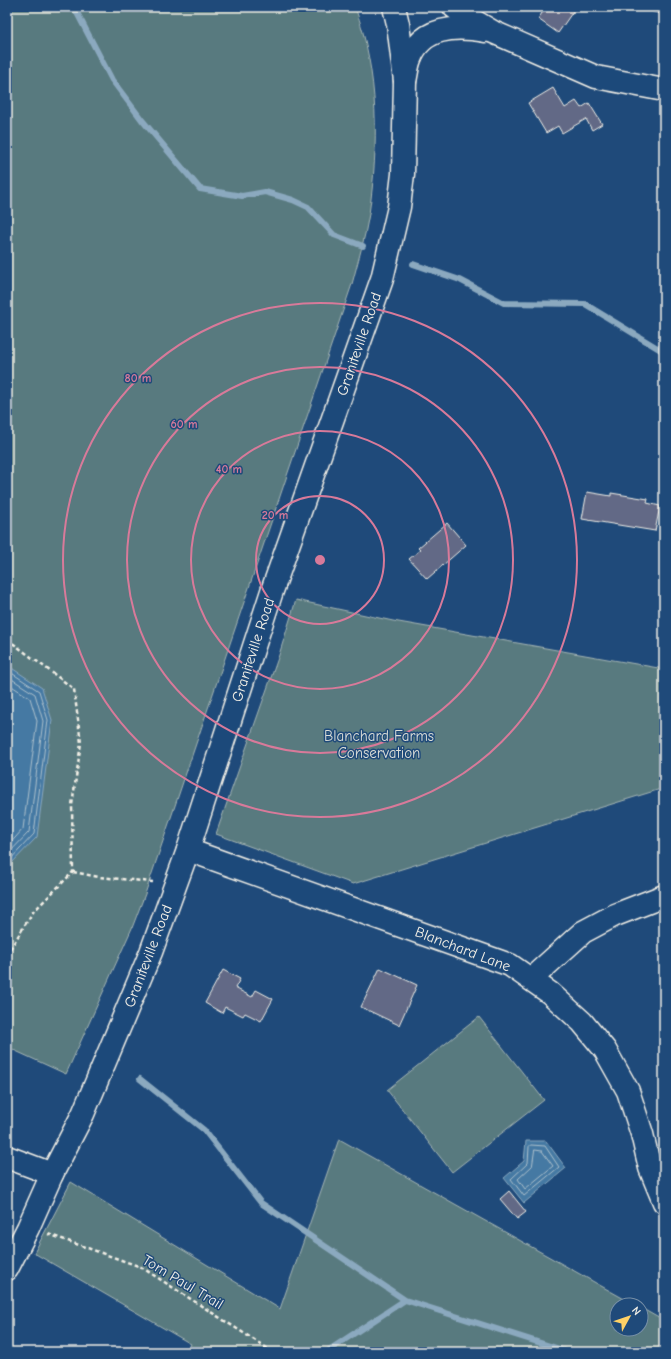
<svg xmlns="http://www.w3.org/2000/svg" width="671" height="1359" viewBox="0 0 671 1359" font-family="'Comic Neue',sans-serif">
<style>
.green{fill:#597a7f;stroke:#a6b6b4}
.water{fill:#4579a3;stroke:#8ba9bf}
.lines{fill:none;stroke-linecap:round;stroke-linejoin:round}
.shore{stroke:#aec1cc;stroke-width:1}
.stream{stroke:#8ba9bf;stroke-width:6}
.building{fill:#626986;stroke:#f4f1e8}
.minor-casing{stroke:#f4f1e8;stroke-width:25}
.major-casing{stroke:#f4f1e8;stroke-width:25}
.path{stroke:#f4f1e8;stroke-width:2.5;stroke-dasharray:4 3;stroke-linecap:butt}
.minor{stroke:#1f4a7a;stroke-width:22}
.major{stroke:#1f4a7a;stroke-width:22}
.ring{fill:none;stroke:#d87a9a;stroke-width:2}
.labels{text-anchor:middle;stroke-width:3;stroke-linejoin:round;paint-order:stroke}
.street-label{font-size:15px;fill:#f4f1e8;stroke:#1f4a7a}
.park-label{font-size:15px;fill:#dddfd8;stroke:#1f4a7a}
.centre{fill:#d87a9a;stroke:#1f4a7a;stroke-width:2}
.ring-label{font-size:12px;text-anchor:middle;font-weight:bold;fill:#d87a9a;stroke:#1f4a7a;stroke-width:3;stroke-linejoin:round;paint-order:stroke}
</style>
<rect width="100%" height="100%" fill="#1f4a7a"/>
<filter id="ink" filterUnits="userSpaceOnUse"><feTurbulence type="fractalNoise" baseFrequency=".025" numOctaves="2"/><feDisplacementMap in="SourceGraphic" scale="8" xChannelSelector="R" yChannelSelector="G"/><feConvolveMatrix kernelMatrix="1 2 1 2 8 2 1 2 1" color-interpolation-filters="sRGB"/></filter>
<g filter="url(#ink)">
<!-- green -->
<path class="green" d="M7 7H355C379 73 379 145 369 214 365 238 358 261 352 284L145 894 132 928 66 1074 7 1047Z
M296 600 393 621 664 669V788L353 884 216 834 279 655Z
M479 1017 544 1100 452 1172 387 1090Z
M339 1139 635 1305H617V1329H641V1308L664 1321V1352H187L191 1344 34 1253 71 1182 280 1309Z"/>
<!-- water -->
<path class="water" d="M7 665 42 688 52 720 37 837 7 868Z
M526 1141H546L566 1168 524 1203 504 1178 524 1161Z"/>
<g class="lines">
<!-- shore -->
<path class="shore" d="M7 670 39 691 48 720 34 834 7 863
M7 676 35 694 43 721 29 832 7 855
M7 683 30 698 37 721 23 829 7 847
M531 1145 545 1146 559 1167 524 1196 511 1179 528 1163 529 1147Z
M535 1150 542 1151 553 1166 525 1189 518 1179 532 1166Z"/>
<!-- stream -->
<path class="stream" d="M74 7 112 80 142 120 200 189 242 196 265 192 293 200 308 207 334 235 363 246
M413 264 460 280 504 303 585 304 664 352
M140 1079 204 1130 261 1203 405 1300 569 1352
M326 1352 405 1300"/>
</g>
<!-- building -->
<path class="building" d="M546 7H576L558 33 538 19Z
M646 7H664L662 14 646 10Z
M553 88 565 108 576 101 581 108 589 103 602 124 592 130 586 119 562 133 558 126 546 133 528 103Z
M587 492 611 496V493L648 499 647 503 660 506 655 531 582 519Z
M447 523 466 545 427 579 409 559 420 550 418 548Z
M380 968 417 985 399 1025 361 1007Z
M223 970 240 979 235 988 252 997 256 990 273 999 261 1021 245 1013 243 1016 225 1007 222 1013 205 1003Z
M509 1191 526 1212 517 1219 500 1199Z"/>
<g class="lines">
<defs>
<path id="minor" d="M454 7 466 16 493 32 596 77 664 90
M405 81C407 74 407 66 410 59 422 26 456 26 485 31
M188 850 510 965 550 993 582 1022 605 1050 628 1091 642 1134 650 1168 664 1202
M531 979 583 932 615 915 664 896
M7 1157 52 1174"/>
<path id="major" d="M7 1269 28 1228 52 1174 83 1114 151 952 188 850 272 591 382 279 399 207 403 174 405 81 398 24 394 7"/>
</defs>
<!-- minor casing -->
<use href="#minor" class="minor-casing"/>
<!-- major casing -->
<use href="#major" class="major-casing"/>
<!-- path -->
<path class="path" d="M7 639 74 689 81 743 72 805 73 872 33 912 7 954
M73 872 99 877 153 882
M48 1234 141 1267 273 1352"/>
<!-- minor -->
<use href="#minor" class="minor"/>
<!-- major -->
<use href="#major" class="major"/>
</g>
</g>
<!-- distance rings -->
<g class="ring">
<circle cx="320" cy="560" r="64"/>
<circle cx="320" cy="560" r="129"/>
<circle cx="320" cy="560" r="193"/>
<circle cx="320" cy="560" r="257"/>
</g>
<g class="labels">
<!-- street labels -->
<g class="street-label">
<text transform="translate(359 344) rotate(-71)" y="5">Graniteville Road</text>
<text transform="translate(253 650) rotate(-72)" y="5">Graniteville Road</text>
<text transform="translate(463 949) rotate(21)" y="5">Blanchard Lane</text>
<text transform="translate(148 956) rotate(-69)" y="5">Graniteville Road</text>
<text transform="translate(183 1282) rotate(31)" y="5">Tom Paul Trail</text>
</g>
<!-- park labels -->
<g class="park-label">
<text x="379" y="741">Blanchard Farms<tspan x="379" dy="17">Conservation</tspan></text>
</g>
</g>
<circle cx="320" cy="560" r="6" class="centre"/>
<g class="ring-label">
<text x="138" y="382">80 m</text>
<text x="184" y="428">60 m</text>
<text x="229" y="473">40 m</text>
<text x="275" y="519">20 m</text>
</g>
<!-- margin -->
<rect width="671" height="1359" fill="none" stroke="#1f4a7a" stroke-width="24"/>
<rect x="12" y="12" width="647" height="1335" fill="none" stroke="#f4f1e8" stroke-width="1.5" filter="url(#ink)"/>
<!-- north arrow -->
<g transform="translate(629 1317) rotate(50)"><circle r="19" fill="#1f4a7a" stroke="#748da6"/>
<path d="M0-3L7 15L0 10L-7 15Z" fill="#ffd166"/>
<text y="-6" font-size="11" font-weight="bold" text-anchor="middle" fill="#f4f1e8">N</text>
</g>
</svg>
